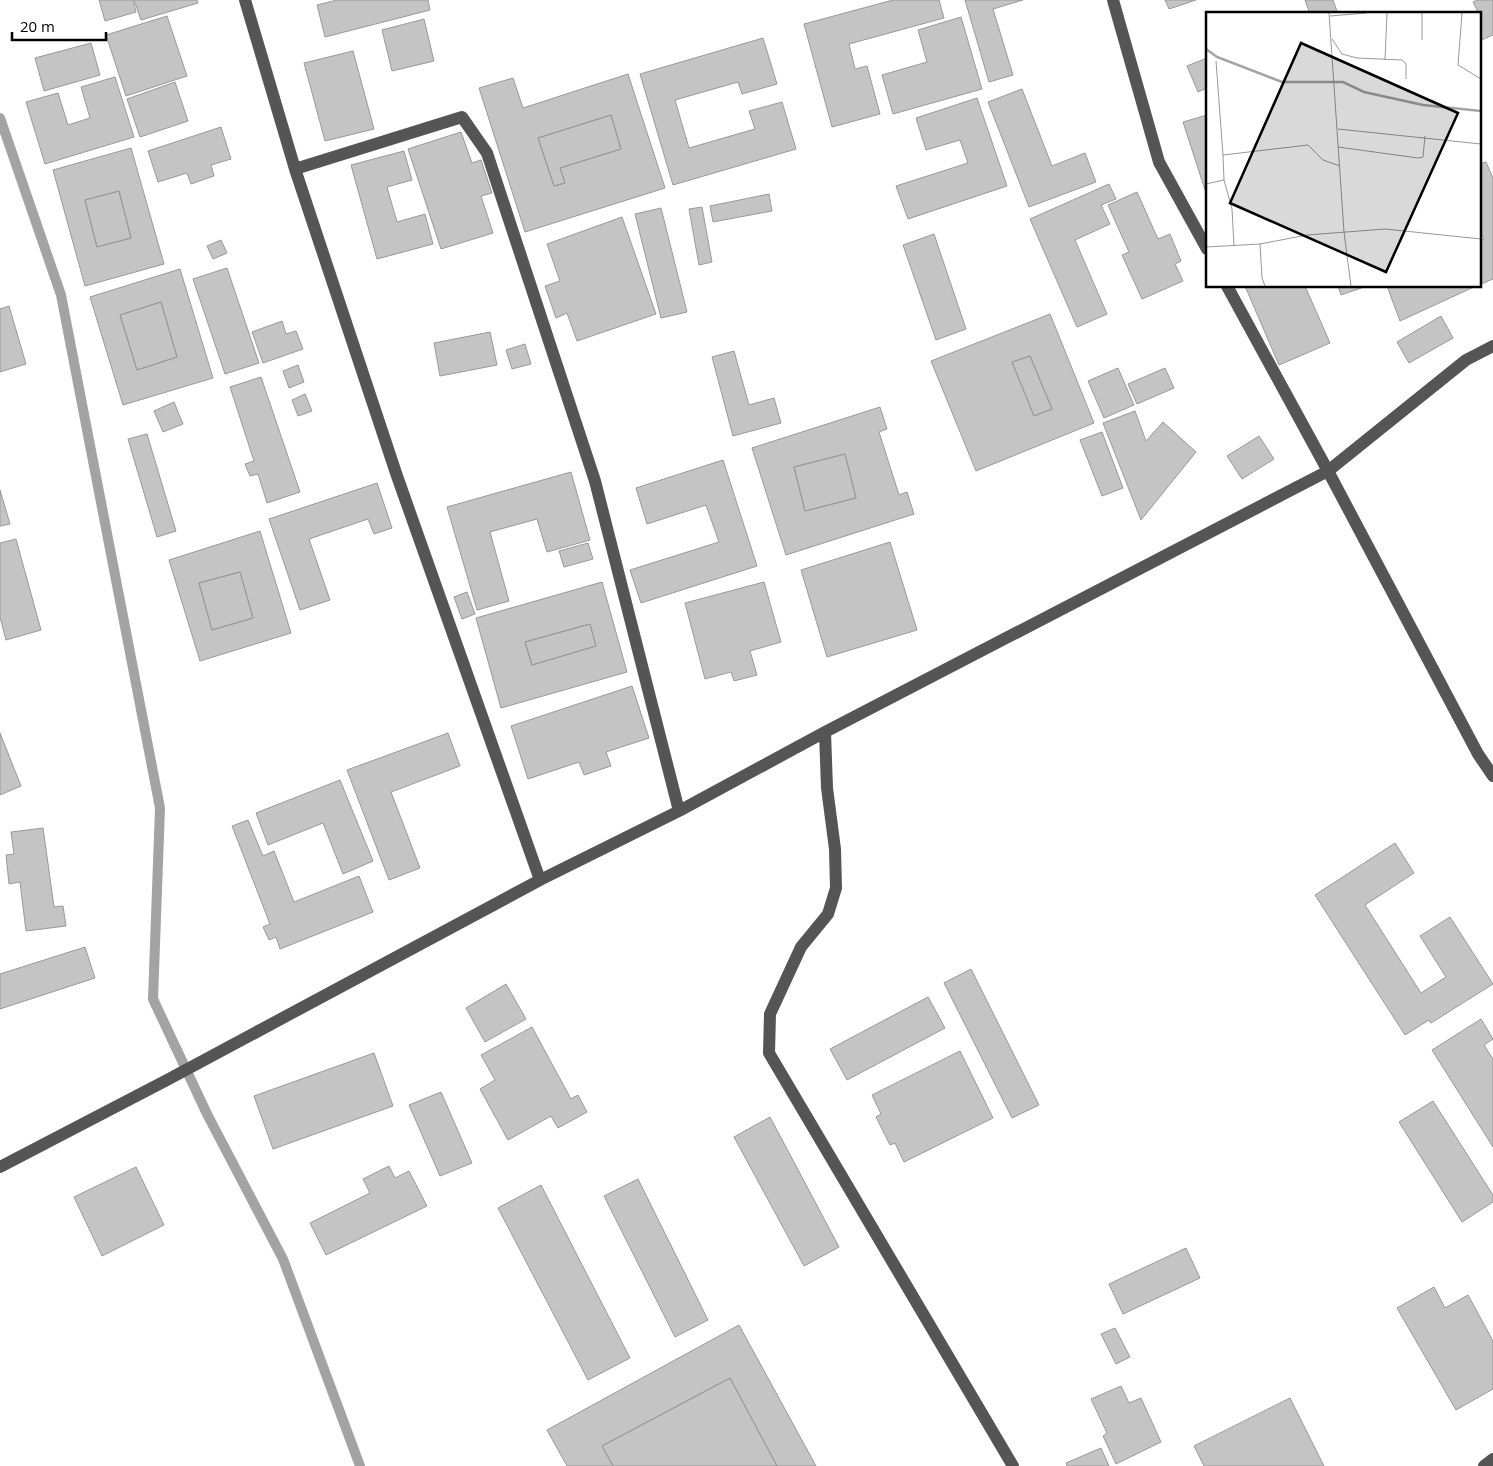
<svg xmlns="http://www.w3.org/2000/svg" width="1493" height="1466" viewBox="0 0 1493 1466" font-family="'Open Sans',sans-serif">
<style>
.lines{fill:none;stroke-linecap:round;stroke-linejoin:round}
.stream{stroke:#a3a3a3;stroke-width:10}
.building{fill:#c4c4c4;stroke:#999;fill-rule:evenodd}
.minor{stroke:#555;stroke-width:12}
.inset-river{fill:none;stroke:#a3a3a3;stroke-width:2.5}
.inset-road{fill:none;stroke:#999;stroke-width:1}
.view{fill:#000;fill-opacity:0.15;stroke:#000;stroke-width:2.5}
.inset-edge{fill:none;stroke:#000;stroke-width:2.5}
</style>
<rect width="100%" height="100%" fill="#fff"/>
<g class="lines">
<!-- stream -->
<path class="stream" d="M0 118 61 295 160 808 153 999 207 1114 283 1259 360 1466"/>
</g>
<!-- building -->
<path class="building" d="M99 0H133L136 12 105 21Z
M134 0H197L198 3 141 20Z
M337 0H428L430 10 325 37 317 5Z
M893 0H939L944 18 849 44 855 69 867 66 880 114 832 127 804 24Z
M965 0H1023L993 9 1013 75 989 82Z
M1165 0H1196L1169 9Z
M1305 0H1333L1338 14H1310Z
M1477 0H1493V35L1479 41V14L1473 2Z
M167 16 187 76 126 96 106 35Z
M961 17 982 89 893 114 882 75 927 62 918 30Z
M424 19 434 61 392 71 382 30Z
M763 38 777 84 742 94 738 82 675 100 689 148 755 129 749 111 782 102 796 149 673 185 640 74Z
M91 43 100 75 44 91 35 58Z
M353 51 374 129 325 141 304 63Z
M1207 58V88L1198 92 1187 66Z
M628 74 665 188 525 232 479 88 513 78 523 108ZM611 115 621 149 560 168 565 183 554 186 538 138Z
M115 77 134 137 45 164 26 102 58 93 68 125 90 118 81 87Z
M175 82 188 121 140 137 127 99Z
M1022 89 1052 166 1085 153 1096 182 1029 207 988 102Z
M977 98 1007 186 908 219 896 186 968 163 960 140 926 150 916 118Z
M611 115 621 149 560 168 565 183 554 186 538 138Z
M1207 115V196L1183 122Z
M221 127 231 159 211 165 214 176 191 184 187 173 158 182 148 151Z
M461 132 472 163 481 160 492 193 481 196 493 233 441 249 408 149Z
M131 148 164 264 85 286 53 170ZM119 191 131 238 97 247 85 200Z
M404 151 412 180 387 187 397 222 425 214 433 244 377 259 351 165Z
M1486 162 1493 178V279L1479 285V240L1484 239 1479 228V164Z
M1109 184 1116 199 1101 205 1110 224 1075 240 1107 314 1077 327 1030 219Z
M119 191 131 238 97 247 85 200Z
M1137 192 1158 239 1170 234 1181 261 1175 264 1183 281 1142 299 1122 255 1129 252 1108 205Z
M769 194 772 211 713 222 710 206Z
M702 207 712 262 699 265 689 209Z
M661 208 687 312 661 318 635 214Z
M622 217 656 314 577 341 567 313 556 318 545 286 560 281 547 244Z
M934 234 966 329 936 340 903 245Z
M221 240 227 253 213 259 207 246Z
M227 268 259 363 225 374 193 279Z
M180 269 213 378 123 405 90 297ZM161 302 177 357 137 370 120 315Z
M1245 286H1305L1330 343 1279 365Z
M1338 286H1367L1341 295Z
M1387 286H1476L1400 321Z
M161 302 177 357 137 370 120 315Z
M9 306 26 364 0 372V309Z
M1050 314 1094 423 976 471 931 361ZM1030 356 1052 409 1034 416 1012 362Z
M1441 316 1453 338 1409 363 1397 342Z
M282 321 286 334 296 331 303 349 263 363 252 332Z
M490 332 497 365 440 376 434 343Z
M525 344 531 364 512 369 506 350Z
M734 351 749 405 774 398 781 423 733 436 712 357Z
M1030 356 1052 409 1034 416 1012 362Z
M298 365 304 382 289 388 283 371Z
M1118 368 1134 405 1104 418 1088 381Z
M1165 368 1174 388 1137 404 1128 384Z
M261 377 300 492 267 503 258 474 250 476 245 464 254 461 230 387Z
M305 394 312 411 298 416 292 400Z
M174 402 183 424 163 432 154 411Z
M880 407 887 429 879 432 899 495 907 492 914 514 786 555 752 448ZM845 454 856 498 805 511 794 467Z
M1135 411 1146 441 1163 422 1196 452 1141 520 1103 423Z
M1102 432 1123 488 1102 496 1080 440Z
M147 434 176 531 157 537 128 439Z
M1259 436 1274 459 1242 479 1227 456Z
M845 454 856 498 805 511 794 467Z
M723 460 757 566 641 603 630 570 719 542 706 505 647 524 636 488Z
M571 472 590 540 547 552 537 519 490 532 509 601 477 610 447 507Z
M377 483 392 528 374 534 368 519 309 539 330 600 300 610 269 519Z
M0 490 10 524 0 526Z
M260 531 291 633 200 661 169 560ZM240 572 253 618 212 630 199 583Z
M16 539 41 630 6 640 0 617V543Z
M890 542 917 630 827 657 801 570Z
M588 543 593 559 564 567 559 551Z
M240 572 253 618 212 630 199 583Z
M602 582 627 672 501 708 476 618ZM590 624 596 646 532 665 525 642Z
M764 582 781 642 750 651 757 675 734 681 731 672 705 679 685 603Z
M467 592 475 614 462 619 454 597Z
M590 624 596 646 532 665 525 642Z
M632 686 649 738 606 752 611 766 584 775 579 762 528 779 511 726Z
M0 733 21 786 0 795Z
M448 733 460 766 391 792 420 868 389 880 347 770Z
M340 780 373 861 343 874 323 823 268 845 256 813Z
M248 820 263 856 274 851 294 902 359 876 373 912 280 949 276 937 269 940 263 927 270 924 232 826Z
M43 828 54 907 63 906 66 926 26 931 20 882 9 884 6 855 14 854 11 832Z
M1395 843 1414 873 1365 905 1421 993 1446 977 1420 936 1450 917 1493 984 1431 1023 1429 1020 1405 1035 1315 895Z
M85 947 95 978 0 1009V974Z
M971 969 1039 1105 1012 1118 944 983Z
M506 984 526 1019 485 1042 466 1008Z
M928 997 945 1028 847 1080 830 1049Z
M1481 1019 1493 1039 1484 1045 1493 1059V1147L1432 1050Z
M532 1027 571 1099 578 1095 587 1112 558 1128 551 1116 508 1140 480 1089 495 1080 481 1055Z
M960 1051 993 1118 904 1162 895 1143 890 1145 876 1117 881 1114 872 1095Z
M374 1053 393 1106 273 1149 254 1096Z
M441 1092 472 1163 440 1176 409 1105Z
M1433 1101 1493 1195V1202L1462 1222 1399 1122Z
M770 1117 839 1247 804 1266 734 1137Z
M389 1166 395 1178 409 1171 427 1206 326 1255 310 1223 370 1193 363 1179Z
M136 1167 164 1225 102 1256 74 1197Z
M638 1179 708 1320 675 1337 604 1196Z
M541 1185 630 1358 588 1380 498 1208Z
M1186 1248 1200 1278 1123 1314 1109 1284Z
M1434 1287 1445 1308 1468 1295 1493 1341V1389L1456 1410 1397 1308Z
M739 1325 816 1466H777L730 1378 602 1446 613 1466H567L547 1430Z
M1115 1328 1130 1357 1116 1364 1101 1334Z
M730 1378 777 1466H613L602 1446Z
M1121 1386 1129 1403 1141 1398 1161 1442 1116 1464 1103 1436 1107 1433 1091 1399Z
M1290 1398 1324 1466H1204L1194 1446Z
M1101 1448 1109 1466H1067L1066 1463Z"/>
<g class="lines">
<!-- minor -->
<path class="minor" d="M245 0 295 169 397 476 540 880
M1113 0 1159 162 1207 249
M295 169 462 117 487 153 595 481 679 811
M1227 286 1328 471 1478 754 1493 776
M825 732 827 788 835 849 836 888 828 914 801 947 770 1014 769 1053 1013 1466
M0 1167 167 1080 540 880 679 811 825 732 1328 471 1466 360 1493 346
M1484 1466 1493 1459"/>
</g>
<!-- overview -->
<g transform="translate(1206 12)">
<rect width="275" height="275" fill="#fff"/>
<path class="inset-river" d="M0 37 11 45 76 70H137L158 80 217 93 275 99"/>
<path class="inset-road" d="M123 1 138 220 145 274M216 1V28M256 1 252 53 275 67M124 4 160 1M126 27 136 42 151 46 196 48 200 52V67M179 48 181 1M10 49 17 143M132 117 275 132M132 135 212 146 217 145 219 124M18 168 26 197 28 234M0 172 18 168 17 143 102 133 117 148 134 154M54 232 56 266 59 274M0 235 54 232 101 223 179 217 275 227"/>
<path class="view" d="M95 31 252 101 180 260 24 191Z"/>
<rect width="275" height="275" class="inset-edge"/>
</g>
<!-- scale -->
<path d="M12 32v8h94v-8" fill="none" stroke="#000000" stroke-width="2.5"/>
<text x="20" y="32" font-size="15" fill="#000000" stroke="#ffffff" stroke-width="4" paint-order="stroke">20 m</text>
</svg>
